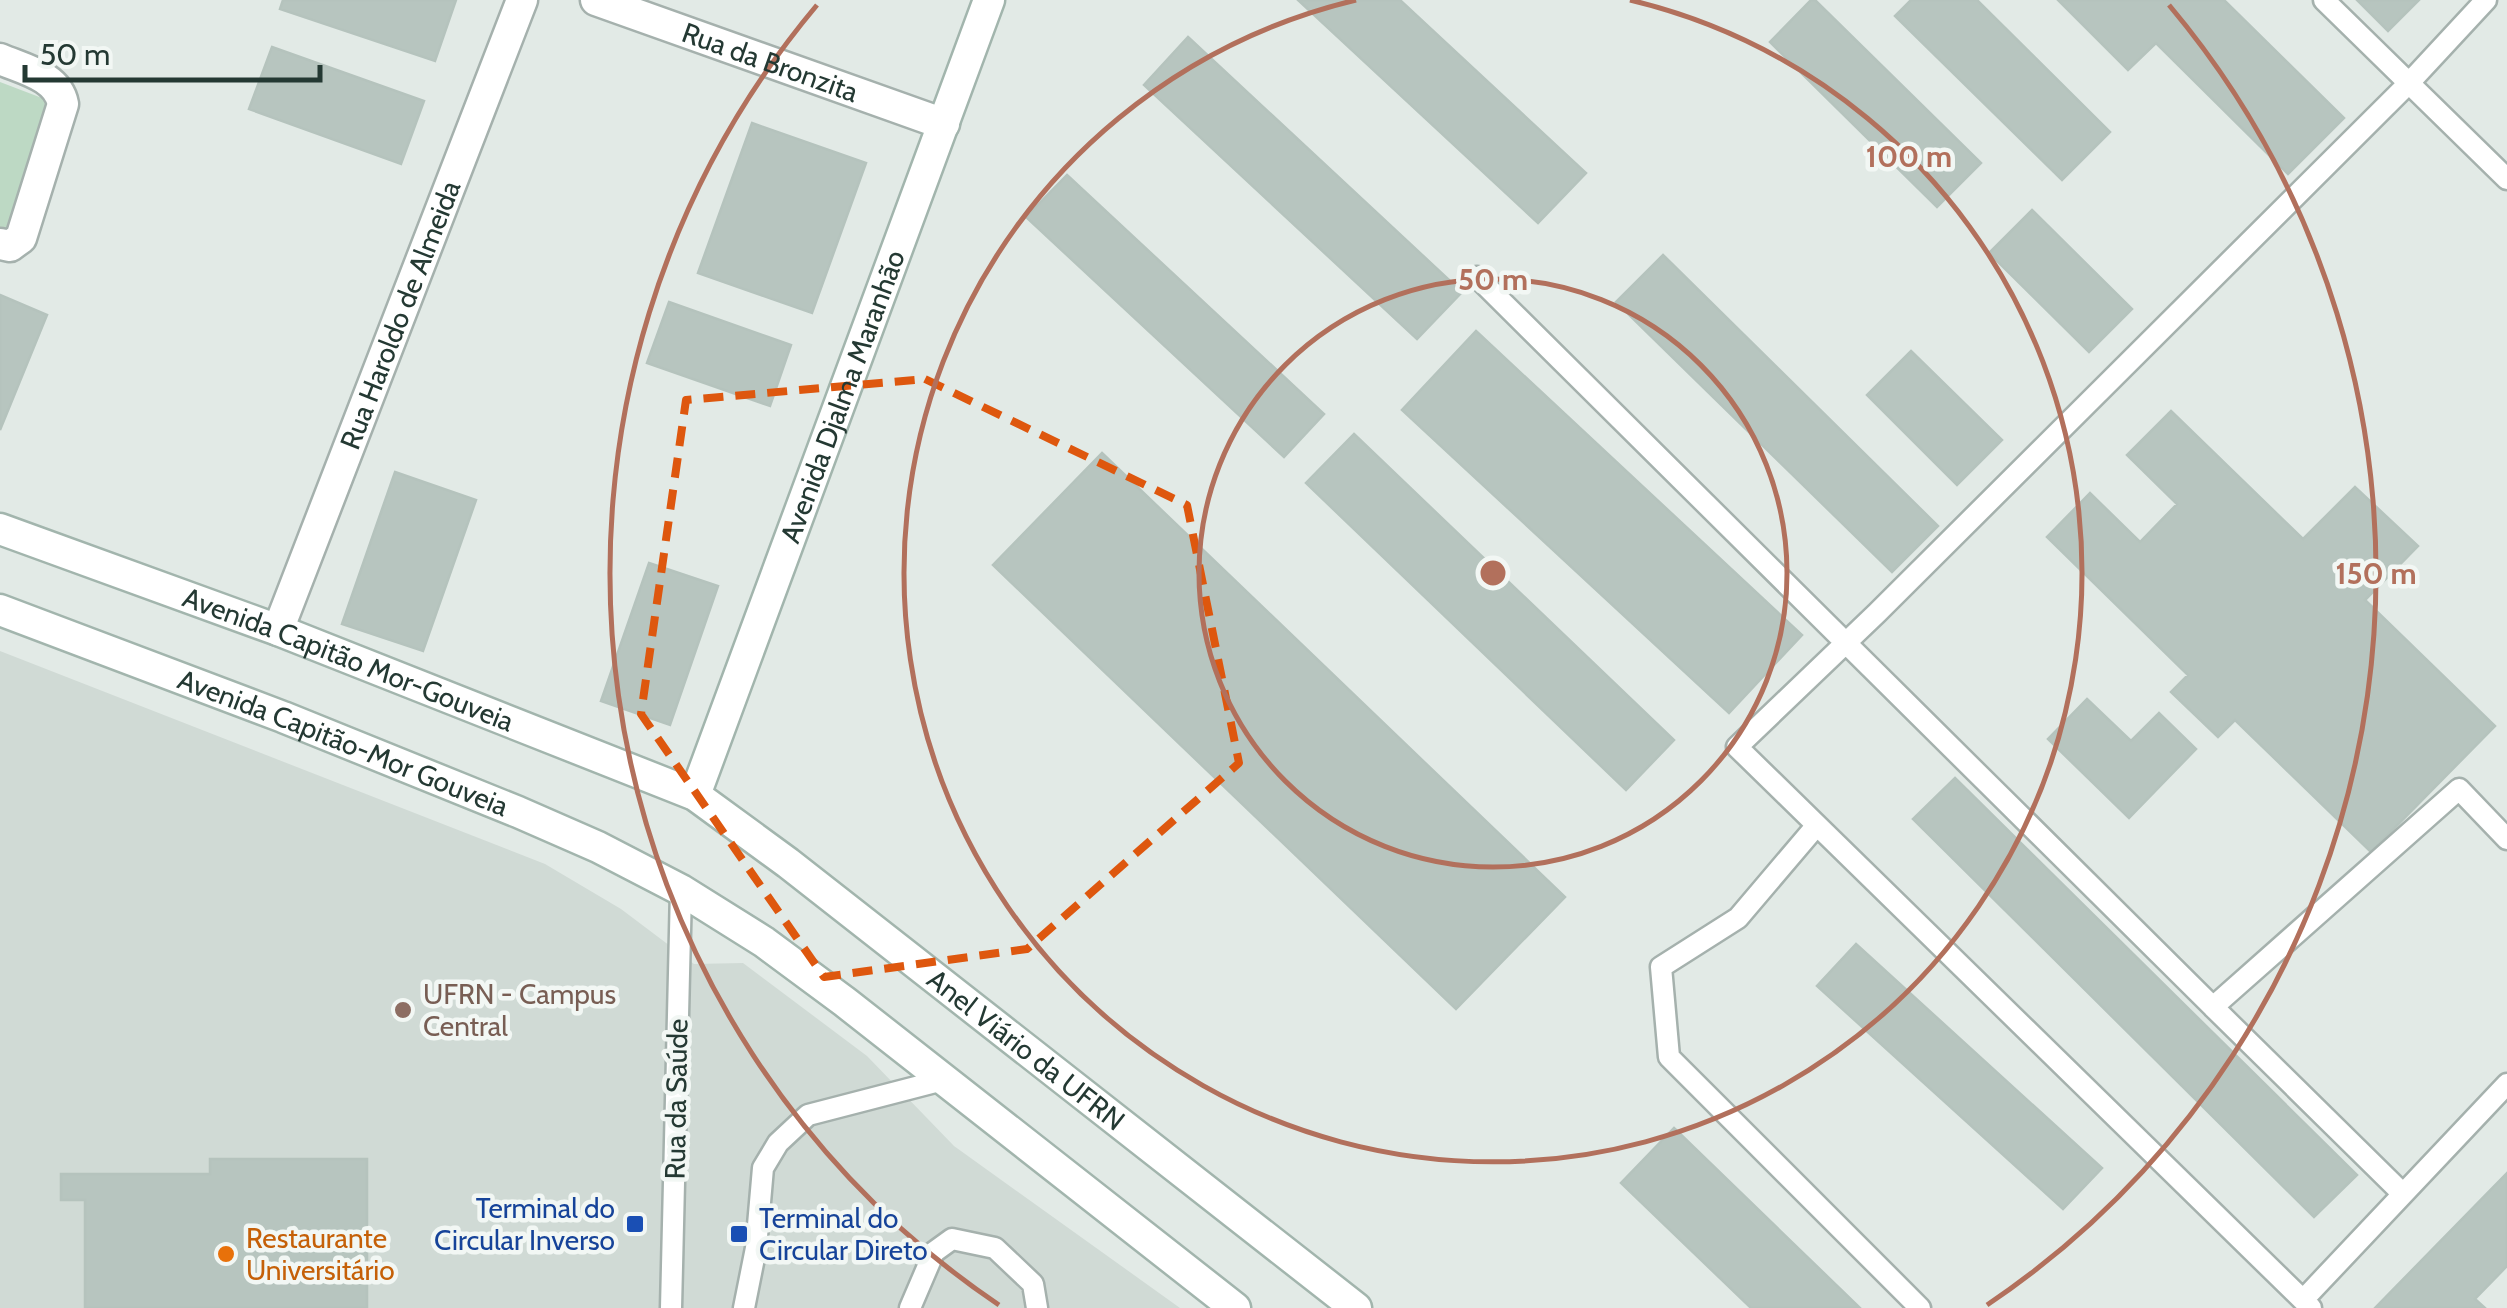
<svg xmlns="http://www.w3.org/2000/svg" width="2507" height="1308" viewBox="0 0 2507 1308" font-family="Cabin,sans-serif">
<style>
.built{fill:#d0dad5}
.green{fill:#bdd9c4}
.building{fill:#b7c5bf;stroke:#b5c3bd;stroke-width:2.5}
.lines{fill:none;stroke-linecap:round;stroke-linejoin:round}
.lane-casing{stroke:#a5b1ad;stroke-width:25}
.street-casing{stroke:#a5b1ad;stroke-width:35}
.secondary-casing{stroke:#a2b5ad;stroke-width:35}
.lane{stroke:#fff;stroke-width:20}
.street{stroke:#fff;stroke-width:30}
.secondary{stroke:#fff;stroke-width:30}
.marked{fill:none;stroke:#de570e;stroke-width:8;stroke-dasharray:20 12;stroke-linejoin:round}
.ring{fill:none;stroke:#b2705c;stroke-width:5}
.education-dot{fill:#8d6e63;stroke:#f2f7f4;stroke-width:4}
.transit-dot{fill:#1a4fb4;stroke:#f2f7f4;stroke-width:4}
.food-dot{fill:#e8710a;stroke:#f2f7f4;stroke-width:4}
.labels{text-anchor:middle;stroke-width:9;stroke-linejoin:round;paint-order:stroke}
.street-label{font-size:28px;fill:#243933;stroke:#f2f7f4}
.education-label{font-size:28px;fill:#785e54;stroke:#f2f7f4;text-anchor:start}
.transit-label{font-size:28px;fill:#164399;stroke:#f2f7f4;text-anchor:end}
.food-label{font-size:28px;fill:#c56008;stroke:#f2f7f4;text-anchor:start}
.centre{fill:#b2705c;stroke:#f2f7f4;stroke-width:5}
.ring-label{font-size:30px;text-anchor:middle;font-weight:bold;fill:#b2705c;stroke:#f2f7f4;stroke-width:9;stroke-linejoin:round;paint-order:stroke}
</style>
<rect width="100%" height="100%" fill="#e2eae6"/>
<!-- built -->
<path class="built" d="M0 651 545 864 621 909 694 964 743 963 867 1056 954 1146 1180 1308H0Z"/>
<!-- green -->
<path class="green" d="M0 82 55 103 9 234 0 231Z"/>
<!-- building -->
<path class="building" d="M283 0H456L435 61 280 9Z
M1298 0H1400L1586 173 1538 223Z
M1811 0H1815L1981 163 1937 207 1770 42Z
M1911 0H1977L2110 132 2062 180 1895 16Z
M2058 0H2224L2344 118 2288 174 2156 43 2128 70Z
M2357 0H2419L2388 31Z
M1188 37 1462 292 1417 339 1144 85Z
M272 47 424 101 401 164 249 109Z
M752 123 866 163 812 313 698 273Z
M1067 175 1324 414 1284 457 1026 217Z
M2032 210 2132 309 2089 352 1989 253Z
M1663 255 1938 526 1892 572 1616 302Z
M0 295 47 315 0 430Z
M669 302 791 345 770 406 647 363Z
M1476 331 1802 635 1729 713 1402 410Z
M1911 351 2002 440 1957 485 1867 395Z
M2171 411 2303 539 2355 487 2418 546 2365 600 2495 726 2371 852 2235 720 2218 737 2171 692 2188 675 2047 537 2090 493 2140 542 2177 504 2127 455Z
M1354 434 1674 740 1626 790 1306 483Z
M1102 453 1565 897 1456 1009 993 565Z
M395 472 476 500 423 651 342 624Z
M649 563 718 586 670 725 601 701Z
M2087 699 2131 741 2159 713 2196 749 2129 818 2048 739Z
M1955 778 2357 1175 2314 1217 1913 819Z
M1856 944 2102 1168 2063 1209 1817 986Z
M1674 1128 1860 1308H1751L1621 1183Z
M210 1159H367V1308H85V1200H61V1174H210Z
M2507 1173V1266L2475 1299 2485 1308H2375Z"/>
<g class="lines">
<defs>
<path id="lane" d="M2324 0 2507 179
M1477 277 2213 1007
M1817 825 1738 918 1661 967 1669 1057 1920 1308
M2403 1194 2213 1007 2459 789 2507 839
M2303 1300 2507 1084
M671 1308 681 890
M744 1308 756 1248 763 1168 778 1143 808 1115 943 1080
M910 1308 934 1252 952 1239 995 1248 1033 1284 1037 1308
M2311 1308 1737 747 1877 613 2409 83 2486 0"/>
<g id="street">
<path id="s1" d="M596 0 944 124"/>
<path d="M0 59C23 69 58 76 63 104L21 238 10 246 0 244"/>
<path id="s2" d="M278 630 522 0"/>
</g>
<g id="secondary">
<path id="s3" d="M0 529 278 630 695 795 788 863 1356 1308"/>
<path id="s4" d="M0 610 283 717 518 812 598 847 681 890 764 942 845 1002 1235 1308"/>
<path id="s5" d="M695 795 989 0"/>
</g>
</defs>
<!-- lane casing -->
<use href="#lane" class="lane-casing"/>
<!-- street casing -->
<use href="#street" class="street-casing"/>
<!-- secondary casing -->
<use href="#secondary" class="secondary-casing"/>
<!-- lane -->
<use href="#lane" class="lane"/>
<!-- street -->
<use href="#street" class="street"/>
<!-- secondary -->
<use href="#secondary" class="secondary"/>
</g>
<!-- marked area -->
<path class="marked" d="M925 379 1187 505 1239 763 1027 949 824 977 641 714 686 400Z"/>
<!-- distance rings -->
<g class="ring">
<circle cx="1493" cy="573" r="294"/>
<path d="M1630 0A589 589 0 1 1 1356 0"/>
<path d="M999 1305A883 883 0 0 1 817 5M2169 5A883 883 0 0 1 1987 1305"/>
</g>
<!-- markers -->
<circle class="education-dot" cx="403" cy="1010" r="10"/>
<g class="transit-dot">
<rect x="625" y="1214" width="20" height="20" rx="5"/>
<rect x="729" y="1224" width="20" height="20" rx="5"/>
</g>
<circle class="food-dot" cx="226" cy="1254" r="10"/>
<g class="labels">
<!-- street labels -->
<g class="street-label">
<text dy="10" stroke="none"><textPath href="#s1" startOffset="185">Rua da Bronzita</textPath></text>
<text dy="10" stroke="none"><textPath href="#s2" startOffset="338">Rua Haroldo de Almeida</textPath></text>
<text dy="10" stroke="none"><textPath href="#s5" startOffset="425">Avenida Djalma Maranhão</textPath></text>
<text dy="10" stroke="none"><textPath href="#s3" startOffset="372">Avenida Capitão Mor-Gouveia</textPath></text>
<text dy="10" stroke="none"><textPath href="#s4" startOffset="368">Avenida Capitão-Mor Gouveia</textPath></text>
<text dy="10" stroke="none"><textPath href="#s3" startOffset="1162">Anel Viário da UFRN</textPath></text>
<text transform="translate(676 1099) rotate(-89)" y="10">Rua da Saúde</text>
</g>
<!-- education labels -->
<g class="education-label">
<text x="423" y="1004">UFRN - Campus<tspan x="423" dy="32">Central</tspan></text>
</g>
<!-- transit labels -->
<g class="transit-label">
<text x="615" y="1218">Terminal do<tspan x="615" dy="32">Circular Inverso</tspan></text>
<text x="759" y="1228" text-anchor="start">Terminal do<tspan x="759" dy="32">Circular Direto</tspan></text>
</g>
<!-- food labels -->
<g class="food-label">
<text x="246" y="1248">Restaurante<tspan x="246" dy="32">Universitário</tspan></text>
</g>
</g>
<circle cx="1493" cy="573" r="15" class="centre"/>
<g class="ring-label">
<text x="1909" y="167">100 m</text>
<text x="1493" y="290">50 m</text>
<text x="2376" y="584">150 m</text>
</g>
<!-- scale -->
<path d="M25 65v15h295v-15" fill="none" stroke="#243933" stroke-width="5"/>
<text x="40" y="65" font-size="30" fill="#243933" stroke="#f2f7f4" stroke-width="8" paint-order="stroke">50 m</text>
</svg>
